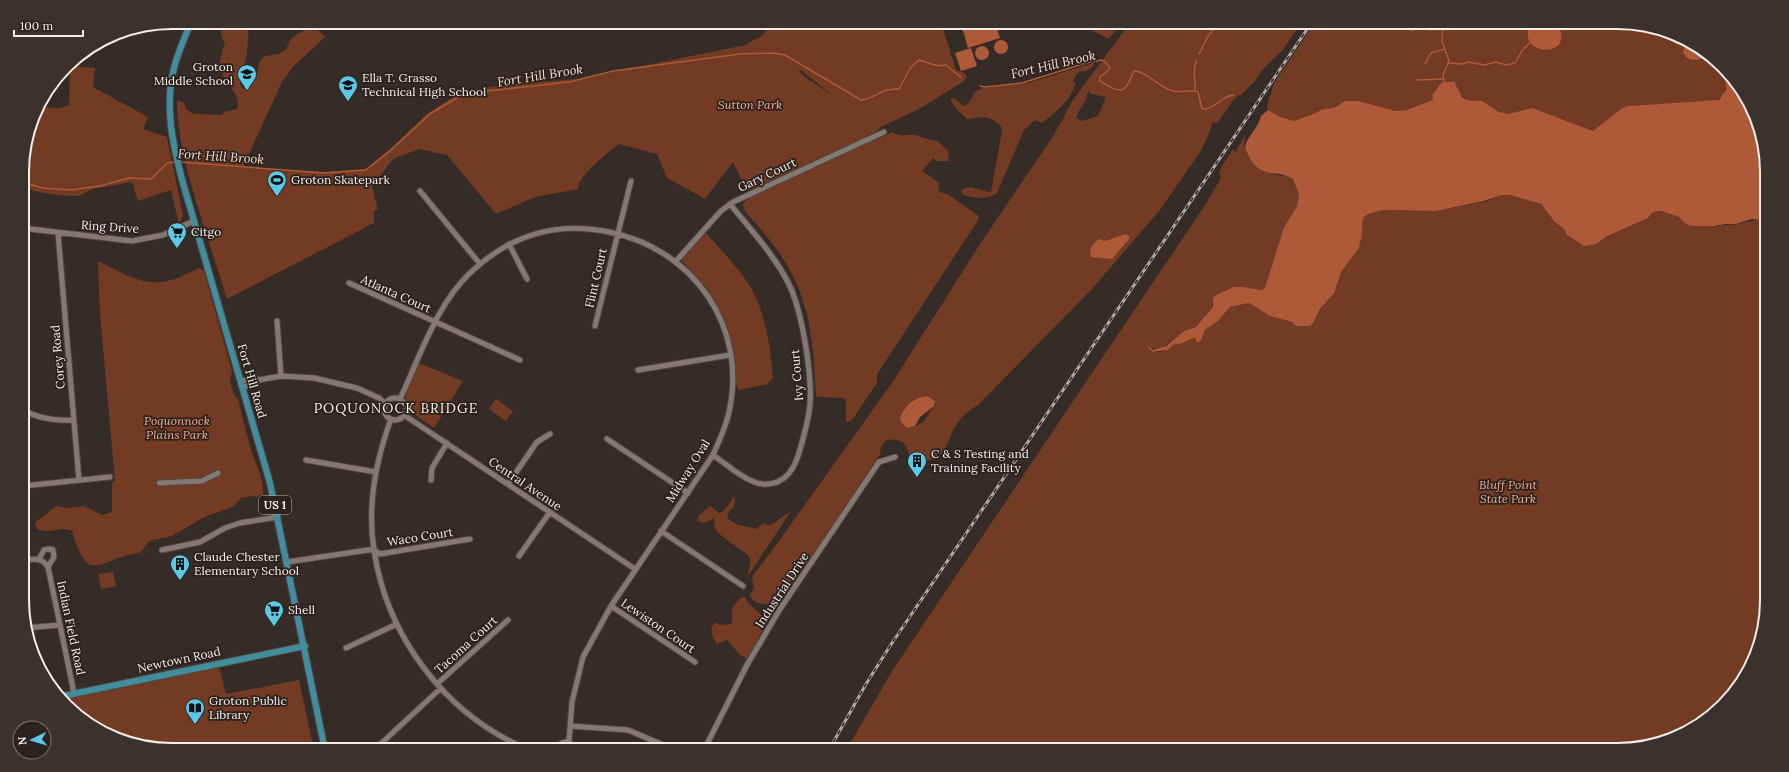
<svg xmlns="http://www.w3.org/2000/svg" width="1789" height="772" viewBox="0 0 1789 772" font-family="Lora,serif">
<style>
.green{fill:#743b24;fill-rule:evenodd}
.water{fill:#ae5937}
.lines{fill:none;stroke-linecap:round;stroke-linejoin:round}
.stream{stroke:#ae5937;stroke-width:1.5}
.minor-casing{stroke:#504845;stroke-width:7}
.major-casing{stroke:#504845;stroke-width:8}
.minor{stroke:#847873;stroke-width:5}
.major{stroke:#418d9e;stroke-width:6}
.rail-casing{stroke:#b1a9a6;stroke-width:3}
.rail{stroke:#2b211d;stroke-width:1.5;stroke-dasharray:4.5;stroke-linecap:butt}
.labels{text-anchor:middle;stroke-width:3.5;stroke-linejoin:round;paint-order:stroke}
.shield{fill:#2b211d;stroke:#b8b0ad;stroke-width:1}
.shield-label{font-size:11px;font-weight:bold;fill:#f5eeeb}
.poi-label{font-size:12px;fill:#f5eeeb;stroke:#2b211d;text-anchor:start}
.park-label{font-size:12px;font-style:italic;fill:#f3ad92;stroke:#2b211d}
.street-label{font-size:12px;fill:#f5eeeb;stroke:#2b211d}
.water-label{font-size:13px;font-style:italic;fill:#f3dad1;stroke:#2b211d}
.quarter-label{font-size:14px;letter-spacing:1px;fill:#f5eeeb;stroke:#2b211d}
.rim{fill:none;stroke:#f5eeeb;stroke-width:2}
</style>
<rect width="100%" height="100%" fill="#352b27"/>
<!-- green -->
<path class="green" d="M222 22H249L247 54 240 77V84L243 89 248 88 256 77 260 61 264 56 278 54 286 50 290 40 296 35 304 30 316 28 325 37 293 67 282 82 243 167 323 172 365 169 390 149 428 113 463 91 504 85 578 79 746 45C755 37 767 41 767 22H941L956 70 964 73 967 77 964 81 921 108 881 127 873 134 859 141 747 191 733 162 705 199 667 178 657 154 619 144C608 153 578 175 578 189L535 197 496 214 447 155 419 149 393 159 372 186 378 210 374 211V223L227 299C218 270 208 240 199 211 188 174 177 139 177 100L184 103 187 110 194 114 221 115 224 112 237 109C242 94 223 82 220 68 219 60 222 51 225 43L221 35ZM798 68 835 97 802 75Z
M1077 22H1302L1282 51 1262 70 1256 80 1242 94 1235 98 1218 122 1212 123 1210 131 1201 151 1159 211 1092 289 979 404C974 408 968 411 964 415 943 436 950 473 909 456 907 442 900 438 886 440L881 447 880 454 779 605 756 603 750 596 754 587 752 578 754 574 771 552 892 383 980 244 1052 138 1073 100 1124 31 1119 27 1108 39ZM1088 91 1091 94 1106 97 1098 116 1082 121 1076 118C1079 108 1087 102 1088 91ZM928 396 933 399 935 404 924 422 915 426 904 410 914 399Z
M1315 22H1617L1674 33 1708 53 1724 68C1724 80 1730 94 1716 101L1642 105 1610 118 1593 131 1528 109 1523 112 1508 114 1499 112 1480 101 1467 100 1461 95 1454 81 1450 83 1444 82 1438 85 1432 95 1433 98 1432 100 1407 110 1396 111 1362 102 1345 101 1336 107 1319 111 1313 114 1294 121 1278 116 1268 110 1267 106 1274 83Z
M1093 63 1094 64C1091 69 1085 72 1080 71L1075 76 1073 82 1076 83C1070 101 1056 112 1042 123L1035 120 1024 130 997 193C987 200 974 198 963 195L961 191C969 182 981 192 991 192L1002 131 1001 126C987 114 984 117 967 119L957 110 950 100 954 98 964 106 968 104 975 92 983 88 1028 83Z
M70 66 95 68 93 87 148 117 143 129 167 137 183 216 179 224 171 190 138 201 132 182 92 189 79 196 57 195 34 191 22 185V162L37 107 60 108 69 105Z
M893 132C900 138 907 134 915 135 923 137 930 140 938 141L948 151 949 161H937L933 158 922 171 938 182 939 191 942 193 949 195 979 216 977 222 877 374V383L852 420 847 422 846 421V401L844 398 816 397C814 356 812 313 793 276 784 258 771 241 758 226 754 221 749 217 746 212 744 209 743 207 743 204L753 194Z
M1245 135 1244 145 1246 151 1249 158 1260 169 1276 175 1291 177 1297 186 1299 194 1297 206 1284 227 1267 284 1264 290 1238 287 1220 293 1212 303 1213 307 1196 327 1184 331 1162 348 1150 349 1151 352H1159L1168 350 1173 345 1183 343 1193 338 1196 339 1198 343 1199 342 1205 330 1218 321 1230 307 1249 303 1270 316 1292 322 1296 326H1310L1313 323 1320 309 1330 298 1341 272 1359 248 1362 235V224L1364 217 1368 214 1383 210 1436 211 1487 201 1501 195H1510L1541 204 1557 223 1564 229 1569 237 1577 241 1603 239 1648 218 1653 212 1661 211 1679 217 1686 224 1692 226H1713L1739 224 1766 217 1767 600 1756 657 1736 692 1708 719 1666 742 1627 750H846L894 668 1205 205 1221 178 1219 173 1221 170V168L1233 149 1235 153Z
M706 233C720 249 736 265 748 283 766 311 770 346 773 378L767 384 740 390 737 389 733 347 724 318 706 287 682 261 683 257Z
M98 261C117 270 139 285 162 282 174 281 188 273 199 268L204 271 232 371 230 382 234 395 238 399C242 414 245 430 250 446 254 462 264 476 263 494L257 497 250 496 241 498 233 507 206 516 172 536 149 541 140 553C99 558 89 588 72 531 60 525 53 535 37 529L35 523 56 506 67 508 84 506 102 515 112 512V482L115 481 100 314Z
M419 363 463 381 434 428C396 403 402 402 419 363Z
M496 399 513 411 506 421 489 409Z
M735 495 734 507 729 511 727 518 736 524 756 529 763 524 771 525 791 511 748 576C748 569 753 562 748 555 741 549 717 535 715 528 714 524 715 521 714 518L704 523 697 521 699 515 710 506 719 513C727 510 730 502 735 495Z
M113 572 116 586 101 589 98 574Z
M745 597 748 603 768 621 747 659 739 654 727 640 717 644C712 637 709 630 715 622L720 625 731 624C734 618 731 615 732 610 733 606 738 601 740 598Z
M219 666 220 667 219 668 226 694 299 680 314 750H172L115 739 81 719 58 696Z"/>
<!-- water -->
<path class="water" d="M977 22H995L1000 38 968 48 962 27Z
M1533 22H1559C1561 26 1560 30 1561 34 1566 60 1511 52 1533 22Z
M994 47a7 7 0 1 1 14 0a7 7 0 1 1-14 0Z
M1693 44 1703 50 1702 58C1694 62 1686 60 1683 52L1685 46Z
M975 53a7 7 0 1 1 14 0a7 7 0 1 1-14 0Z
M971 48 977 66 961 71 955 53Z
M1724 68C1746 91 1761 121 1766 152 1769 172 1766 196 1766 217L1761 220 1752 219 1736 224H1726L1713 226H1692L1686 224 1679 217 1661 211 1653 212 1648 218 1606 237 1596 244 1584 246 1567 235 1564 229 1555 222 1541 204 1510 195H1501L1484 201 1436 211 1383 210 1368 214 1364 217 1362 224V235L1359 248 1341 272 1334 293 1320 309 1313 323 1310 326H1296L1292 322 1270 316 1249 303 1230 307 1218 321 1205 330 1201 340 1198 343 1196 341V339L1193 338 1183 343 1173 345 1168 350 1152 352 1146 345 1153 350 1166 346 1184 331 1196 327 1213 307V298L1218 294 1234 287H1243L1261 290 1265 288 1284 227 1297 206 1299 194 1293 179C1277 169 1260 180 1248 155 1246 151 1244 147 1246 143 1250 134 1259 126 1261 116L1268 110 1278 116 1294 121 1313 114 1321 110 1336 107 1345 101H1358L1396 111 1407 110 1432 100 1433 98 1432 95C1436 91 1438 83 1444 82 1448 81 1450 83 1454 81L1462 97 1467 100 1482 101 1499 112 1509 114 1532 108 1593 131 1621 109 1628 106 1719 100 1726 90Z
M1126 234 1130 237 1129 239 1112 259 1091 257 1090 249 1096 241 1100 239 1105 241Z
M928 396 935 401 934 406 920 417 915 426 907 428 901 422 900 417C907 404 913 397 928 396Z"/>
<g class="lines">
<!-- stream -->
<path class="stream" d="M1431 22 1432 31
M1443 22 1442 41 1449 61 1443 75 1444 82
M1560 25 1561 22
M1411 31 1424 22
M1701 53 1709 54
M1199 54 1207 38 1219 22
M1448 63 1463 64 1468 62 1484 65 1496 62 1506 65 1515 63 1523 49 1530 43
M1425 64 1431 53 1445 49
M1417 80 1444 79
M980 86 985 87 1022 83 1086 63 1102 60C1115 69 1109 69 1100 77V81C1119 92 1125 97 1133 72L1136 71C1148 73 1159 87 1173 91 1181 93 1192 89 1198 92L1202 109C1215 110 1222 95 1234 95
M1195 90C1196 77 1192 75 1196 61
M179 162 324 173 366 170 391 150 430 114 460 96 477 92 569 82 613 71 740 54 773 53 785 55 861 100C877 99 878 88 899 89L911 67 919 60C931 63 934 67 946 65L961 77
M22 182 43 188 71 190 100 186 129 178 151 179 167 163 175 162"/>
<defs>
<path id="minor" d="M420 191 480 264
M22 228 132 241 163 235 194 221
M58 233 79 480
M509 244 527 279
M676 261 721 211 733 202 884 132
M349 283 520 360
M277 321 281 376
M595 326 631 181
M638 370 730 355
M241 381 255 378 259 380 281 376 314 378 357 388 379 398 386 404
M243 387 257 383 259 380
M384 409a11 11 0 1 1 22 0a11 11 0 1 1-22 0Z
M400 399C420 357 436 305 470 273 510 235 555 221 609 232 694 249 748 327 729 412 726 427 719 441 713 455L611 606 583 657 572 702 569 741 571 750
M23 410C39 419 55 421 73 420
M404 415 635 569
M391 419C376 460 367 506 374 550 387 638 447 716 529 750
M607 439 688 493
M713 455C726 464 746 482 762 484 787 486 796 466 801 446 805 432 809 418 810 404 812 374 803 319 792 291 779 260 751 230 730 204
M306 460 376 472
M431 480 432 468 447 443
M159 483 202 481 218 473
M508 484 537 442 550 434
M23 486 110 477
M23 529 26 560
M661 531 743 586
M162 550 200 542 225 528 240 523 278 517
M519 556 550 512
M39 559 44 550 49 549 53 550 54 557 48 567
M23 560C33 559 42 557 48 567L74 693
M287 562 368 550H374L380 554 470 539
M611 606 695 662
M26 628 59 625
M346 648 397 624
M437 684 508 620
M570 726 628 730 661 744
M374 750 441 688
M551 750 562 743 569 741
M704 750 747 665 780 609 879 462 895 457"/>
<path id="major" d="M191 22C185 37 178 52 174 68 164 106 173 146 183 183L270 483 325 750
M58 697 305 646"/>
</defs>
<!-- minor casing -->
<use href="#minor" class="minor-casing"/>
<!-- major casing -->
<use href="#major" class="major-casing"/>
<!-- minor -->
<use href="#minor" class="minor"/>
<!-- major -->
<use href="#major" class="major"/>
<defs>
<path id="rail" d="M829 750 866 684 890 646 1312 22"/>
</defs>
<!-- rail casing -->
<use href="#rail" class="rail-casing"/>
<!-- rail -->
<use href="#rail" class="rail"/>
</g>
<!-- icons -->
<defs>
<symbol id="school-pin" viewBox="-11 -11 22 30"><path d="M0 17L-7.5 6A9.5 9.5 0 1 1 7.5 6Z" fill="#5bc8e6" stroke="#2b211d"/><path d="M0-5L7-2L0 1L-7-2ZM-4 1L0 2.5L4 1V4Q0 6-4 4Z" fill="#111"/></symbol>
<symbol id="stadium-pin" viewBox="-11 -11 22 30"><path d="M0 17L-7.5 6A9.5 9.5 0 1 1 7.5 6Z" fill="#5bc8e6" stroke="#2b211d"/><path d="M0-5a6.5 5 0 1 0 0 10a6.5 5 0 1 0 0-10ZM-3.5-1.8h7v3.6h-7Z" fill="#111"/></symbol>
<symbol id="supermarket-pin" viewBox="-11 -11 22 30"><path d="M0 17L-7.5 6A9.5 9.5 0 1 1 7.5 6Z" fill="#5bc8e6" stroke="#2b211d"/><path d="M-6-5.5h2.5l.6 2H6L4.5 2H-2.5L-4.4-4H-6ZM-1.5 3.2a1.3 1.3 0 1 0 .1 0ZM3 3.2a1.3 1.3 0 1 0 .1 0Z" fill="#111"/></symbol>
<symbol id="building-pin" viewBox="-11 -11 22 30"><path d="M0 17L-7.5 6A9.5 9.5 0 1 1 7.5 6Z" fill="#5bc8e6" stroke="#2b211d"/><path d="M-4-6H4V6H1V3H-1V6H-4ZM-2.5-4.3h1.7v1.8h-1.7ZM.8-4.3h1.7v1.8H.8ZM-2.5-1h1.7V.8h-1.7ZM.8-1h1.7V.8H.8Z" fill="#111"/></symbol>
<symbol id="library-pin" viewBox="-11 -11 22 30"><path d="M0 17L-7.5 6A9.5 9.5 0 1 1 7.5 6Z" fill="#5bc8e6" stroke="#2b211d"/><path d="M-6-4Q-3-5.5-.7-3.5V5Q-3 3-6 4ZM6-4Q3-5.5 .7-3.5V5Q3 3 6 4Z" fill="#111"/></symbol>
</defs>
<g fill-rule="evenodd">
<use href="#school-pin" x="236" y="63" width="22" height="30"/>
<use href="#school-pin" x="337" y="74" width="22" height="30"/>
<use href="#stadium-pin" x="266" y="169" width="22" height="30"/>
<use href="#supermarket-pin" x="166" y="221" width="22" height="30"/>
<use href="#building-pin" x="906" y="450" width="22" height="30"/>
<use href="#building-pin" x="169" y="553" width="22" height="30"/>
<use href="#supermarket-pin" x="263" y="599" width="22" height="30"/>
<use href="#library-pin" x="184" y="697" width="22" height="30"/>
</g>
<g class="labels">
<!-- shield labels -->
<rect class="shield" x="259" y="496" width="32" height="18" rx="3"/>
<g class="shield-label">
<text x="275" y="509">US 1</text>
</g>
<!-- poi labels -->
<g class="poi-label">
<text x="233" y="71" text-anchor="end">Groton<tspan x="233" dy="14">Middle School</tspan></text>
<text x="362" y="82">Ella T. Grasso<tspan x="362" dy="14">Technical High School</tspan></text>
<text x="291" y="184">Groton Skatepark</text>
<text x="191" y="236">Citgo</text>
<text x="931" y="458">C &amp; S Testing and<tspan x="931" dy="14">Training Facility</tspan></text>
<text x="194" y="561">Claude Chester<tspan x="194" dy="14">Elementary School</tspan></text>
<text x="288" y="614">Shell</text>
<text x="209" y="705">Groton Public<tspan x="209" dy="14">Library</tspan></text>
</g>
<!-- park labels -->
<g class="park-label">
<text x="750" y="109">Sutton Park</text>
<text x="177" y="425">Poquonnock<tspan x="177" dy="14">Plains Park</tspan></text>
<text x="1508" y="489">Bluff Point<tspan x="1508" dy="14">State Park</tspan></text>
</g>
<!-- street labels -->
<g class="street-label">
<text transform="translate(767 175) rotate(-25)" y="4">Gary Court</text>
<text transform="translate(110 227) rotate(4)" y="4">Ring Drive</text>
<text transform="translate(596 278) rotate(-77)" y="4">Flint Court</text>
<text transform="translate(396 294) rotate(24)" y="4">Atlanta Court</text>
<text transform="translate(58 357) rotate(-95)" y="4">Corey Road</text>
<text transform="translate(797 375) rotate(-95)" y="4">Ivy Court</text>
<text transform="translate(252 381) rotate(74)" y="4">Fort Hill Road</text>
<text transform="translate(688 471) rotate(-58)" y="4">Midway Oval</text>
<text transform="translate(525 484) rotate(34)" y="4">Central Avenue</text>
<text transform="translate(420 537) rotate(-9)" y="4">Waco Court</text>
<text transform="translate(782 590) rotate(-57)" y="4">Industrial Drive</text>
<text transform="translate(658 626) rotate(34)" y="4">Lewiston Court</text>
<text transform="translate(71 628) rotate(78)" y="4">Indian Field Road</text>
<text transform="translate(466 645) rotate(-42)" y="4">Tacoma Court</text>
<text transform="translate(179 660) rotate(-12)" y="4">Newtown Road</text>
</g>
<!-- water labels -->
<g class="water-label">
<text transform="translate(1053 64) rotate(-13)" y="5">Fort Hill Brook</text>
<text transform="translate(540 75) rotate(-9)" y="5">Fort Hill Brook</text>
<text transform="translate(221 156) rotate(4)" y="5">Fort Hill Brook</text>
</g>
<!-- quarter labels -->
<g class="quarter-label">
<text x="396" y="413">POQUONOCK BRIDGE</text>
</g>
</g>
<!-- crop -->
<path d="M0 0H1789V772H0ZM172 29H1617A143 143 0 0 1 1760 172V600A143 143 0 0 1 1617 743H172A143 143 0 0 1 29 600V172A143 143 0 0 1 172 29Z" fill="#3b312d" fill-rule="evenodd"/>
<path class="rim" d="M172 29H1617A143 143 0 0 1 1760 172V600A143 143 0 0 1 1617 743H172A143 143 0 0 1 29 600V172A143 143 0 0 1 172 29Z"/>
<!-- north arrow -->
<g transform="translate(32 740) rotate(265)"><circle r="19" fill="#2b211d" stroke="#7c736f"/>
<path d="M0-3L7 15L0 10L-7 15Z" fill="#5bc8e6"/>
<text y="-6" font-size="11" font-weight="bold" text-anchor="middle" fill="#f5eeeb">N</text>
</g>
<!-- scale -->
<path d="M14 30v6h69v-6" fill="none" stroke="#f5eeeb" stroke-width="2"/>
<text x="20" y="30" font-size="12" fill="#f5eeeb" stroke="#2b211d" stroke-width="3" paint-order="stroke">100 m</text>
</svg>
